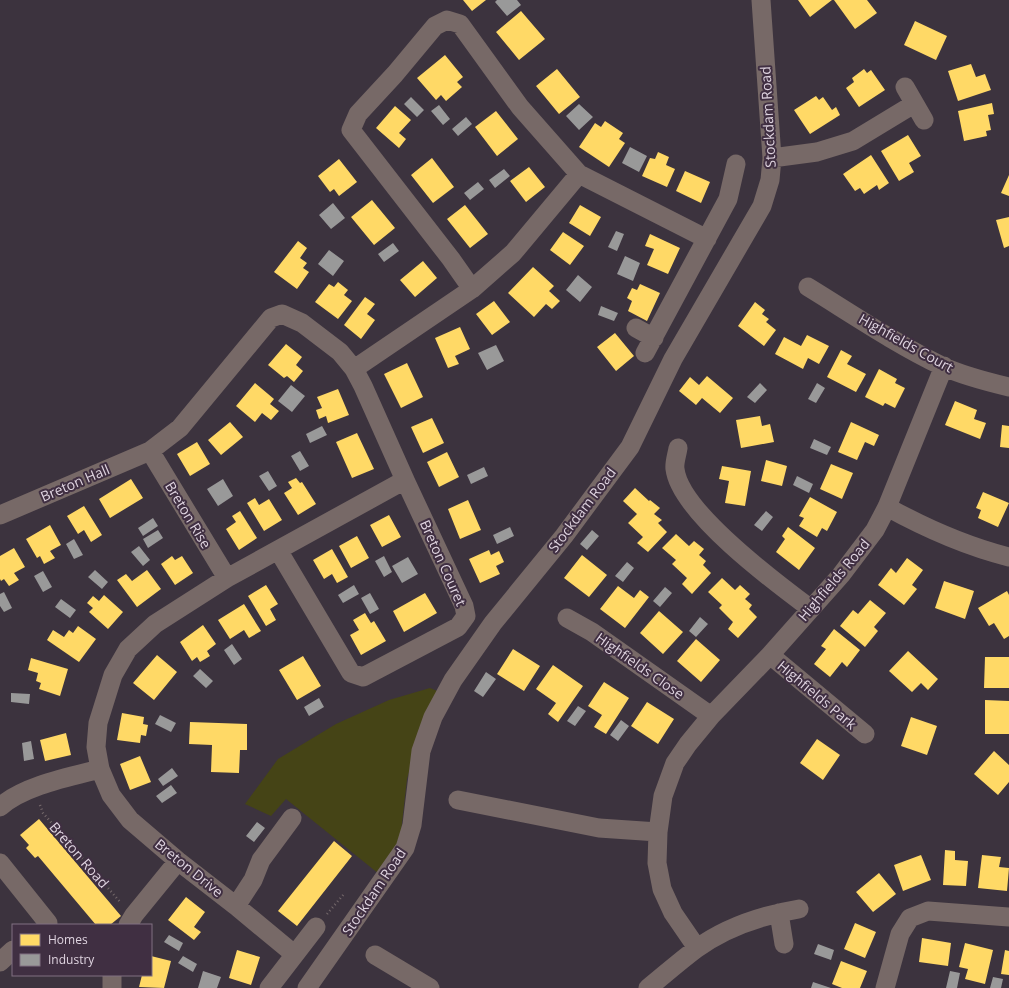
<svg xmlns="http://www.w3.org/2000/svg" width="1009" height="988" viewBox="0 0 1009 988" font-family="'Open Sans',sans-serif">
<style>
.green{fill:#454416}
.homes{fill:#ffd966}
.industry{fill:#999}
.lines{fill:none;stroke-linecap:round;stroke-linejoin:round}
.path{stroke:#766a6c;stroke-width:2.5;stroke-dasharray:1 3;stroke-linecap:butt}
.minor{stroke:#776967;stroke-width:19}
.labels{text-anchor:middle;stroke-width:4;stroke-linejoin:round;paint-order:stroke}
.street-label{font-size:14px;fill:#dfd4e0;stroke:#402f42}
</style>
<rect width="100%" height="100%" fill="#3c333e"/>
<!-- green -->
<path class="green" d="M430 688 442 693 419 738 407 779 401 832 390 862 379 874 286 799 271 816 245 804 278 759 336 724 389 700Z"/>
<!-- homes -->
<path class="homes" d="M463 0H486L472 11Z
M798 0H832L810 17Z
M834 0H867L877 13 855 29Z
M521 11 545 39 519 60 496 32Z
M915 21 947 36 936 60 904 45Z
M445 55 463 77 457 82 462 87 446 101 441 95 436 100 417 78Z
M971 64 976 77 985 74 991 90 958 101 948 71Z
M557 69 580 97 559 114 536 86Z
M864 69 867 73 871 70 885 90 859 107 846 88 854 82 852 78Z
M816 96 819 100 823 97 832 110 836 107 840 115 810 134 794 110Z
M992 103 994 114 988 115 991 130 986 131 987 136 964 141 958 111Z
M395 106 411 120 399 133 406 139 399 148 376 128Z
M496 111 518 139 497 156 475 127Z
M605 121 623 133 619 139 625 143 609 167 579 147 595 123 601 127Z
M908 135 921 156 909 163 914 172 899 181 881 151Z
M658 152 669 157 666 165 675 169 667 187 642 176 650 158 655 159Z
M871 155 889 183 879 190 877 185 864 194 860 188 855 191 843 174Z
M432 158 454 187 433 203 411 175Z
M339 159 357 182 339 196 334 189 330 192 318 176Z
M529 167 545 187 526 202 510 181Z
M685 171 710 182 701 203 676 191Z
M1009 175V196L1001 193Z
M372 200 395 228 374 245 351 217Z
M465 205 488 234 470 248 447 219Z
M580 205 601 217 590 236 569 223Z
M1009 217V246L1004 248 996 220Z
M563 232 584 246 570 265 550 250Z
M650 234 680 248 668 274 647 265 654 249 645 246Z
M298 241 307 248 300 258 307 263 303 268 309 272 297 289 274 272Z
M423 261 437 278 415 297 400 280Z
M533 267 554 286 549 291 560 301 552 309 546 304 534 317 508 293Z
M338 282 348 290 344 295 352 301 338 319 315 302 329 284 334 287Z
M640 284 660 293 647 321 628 311 632 301 627 298 632 288 637 290Z
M365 297 375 304 367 314 375 320 361 339 344 325Z
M494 301 510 322 492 335 476 314Z
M755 302 765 310 762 314 769 319 766 322 776 330 764 346 738 326Z
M460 327 470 349 455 356 459 364 448 368 435 338Z
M615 333 634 356 616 371 597 347Z
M807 335 829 346 819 364 808 358 803 369 775 354 784 337 801 346Z
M286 344 302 357 296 365 303 371 294 382 287 376 284 378 268 365Z
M841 350 852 356 847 364 866 374 856 392 827 377Z
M407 363 423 397 401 408 384 374Z
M879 369 897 379 895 383 905 388 895 408 885 403 883 406 865 397Z
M707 376 733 398 720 413 702 398 696 405 679 391 690 377 699 385Z
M255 383 274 399 270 404 279 411 271 420 262 413 255 422 236 406Z
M338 389 349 415 328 423 326 416 319 419 316 410 322 408 317 397Z
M955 401 977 410 974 419 986 423 980 439 945 425Z
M760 416 762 426 770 424 774 442 741 448 736 420Z
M432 418 444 443 423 453 411 427Z
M230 422 243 437 221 455 208 440Z
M851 422 879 435 874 446 865 442 857 460 838 452Z
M1002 425 1009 426V448L1000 447Z
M357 433 374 469 352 478 336 442Z
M197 442 210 464 190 476 177 454Z
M447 452 459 477 439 487 427 462Z
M766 460 787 466 782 486 761 481Z
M831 464 853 473 842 499 820 489Z
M722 466 751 471 745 506 725 503 729 481 719 479Z
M296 478 300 483 302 482 316 504 298 515 284 493 292 488 288 482Z
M131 479 143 498 110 518 99 499Z
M635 488 649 501 650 500 660 508 654 514 662 520 658 523 667 532 648 552 637 543 643 537 628 523 637 514 623 501Z
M983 492 1009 503 998 527 978 518 981 510 976 508Z
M810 497 837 512 827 531 822 528 817 537 799 526 804 518 799 516Z
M255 498 259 505 269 499 282 520 264 531 247 503Z
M468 500 481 530 460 539 448 509Z
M84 506 102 535 91 542 84 530 78 534 67 516Z
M240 511 257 538 239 550 226 529 236 522 232 516Z
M389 515 401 537 382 547 370 525Z
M50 525 61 545 50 551 55 558 44 564 40 556 37 558 26 539Z
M788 527 815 548 799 570 776 552 785 539 782 536Z
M676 534 689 546 694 541 704 549 699 555 706 561 703 565 711 573 692 594 682 584 687 578 672 564 676 560 662 548Z
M357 536 369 558 351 568 339 546Z
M14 548 25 567 14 573 19 580 9 586 4 579 1 581 0 579V556Z
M332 549 348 577 337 583 332 574 324 579 313 560Z
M489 550 491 555 499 551 504 562 496 566 500 574 480 583 469 559Z
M582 555 607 575 589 597 564 578Z
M172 556 175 560 182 556 193 573 175 585 161 564Z
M907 558 923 570 912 585 917 589 904 605 878 585 891 568 896 573Z
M147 570 161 589 137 607 117 580 126 574 132 581Z
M722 578 735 590 740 585 750 594 745 599 752 605 749 609 757 617 738 638 728 629 733 622 719 608 722 605 708 592Z
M944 581 974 591 965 619 935 608Z
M266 585 278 604 270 609 276 620 266 626 248 596Z
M618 586 634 598 640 590 649 597 625 628 600 609Z
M1007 591 1009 595V636L1004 639 994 623 989 626 978 608Z
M425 593 437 613 404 632 393 611Z
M104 595 123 612 108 629 89 612 93 608 87 603 93 596 99 601Z
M870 600 886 613 874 627 878 631 865 647 840 626 853 610 858 614Z
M244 604 261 631 249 638 244 630 230 639 218 620Z
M659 611 683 632 663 654 640 633Z
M365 613 371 623 374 621 386 641 361 655 350 635 359 630 353 620Z
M203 625 216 644 207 651 210 656 200 662 197 657 192 661 180 642Z
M78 626 96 639 79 662 47 640 53 630 64 637 69 630 73 633Z
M834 629 860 650 847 667 842 662 830 677 814 664 826 649 821 646Z
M696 639 720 660 701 682 677 661Z
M513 649 540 666 524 691 497 674Z
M908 651 938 679 928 690 921 683 912 692 889 671Z
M157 655 177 672 154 700 133 683Z
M303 656 321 686 297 700 279 670Z
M985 657H1009V688H984Z
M31 658 68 669 60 696 39 689 41 683 36 681 38 673 28 670Z
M553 665 583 686 558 722 548 714 556 703 536 689Z
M604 682 629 698 606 734 594 727 602 715 588 706Z
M985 700 1009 701V734H985Z
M647 702 674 719 658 744 631 726Z
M122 713 144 717 143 724 148 725 146 736 141 735 140 743 117 740Z
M911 717 937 726 927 755 901 746Z
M190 722 247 724V750H240L239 773 211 772 212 745 189 744Z
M66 733 71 755 45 761 40 740Z
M817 739 840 755 823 780 800 763Z
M994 751 1009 765V782L998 795 974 774Z
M140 756 151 782 130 790 120 764Z
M39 819 121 916 110 925H96L38 856 35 858 26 848 29 845 20 835Z
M334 841 352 856 297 926 278 911Z
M945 850 955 851V860L968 861 966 886 943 885Z
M921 855 931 880 903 891 894 865Z
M982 855 1001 857 999 867 1009 868 1007 891 978 888Z
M879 873 896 894 873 912 856 892Z
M186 897 205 912 194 927 201 932 194 940 168 920Z
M855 923 876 932 865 958 844 949Z
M922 938 951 943 948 966 919 962Z
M965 943 993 950 985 984 965 979 968 969 959 967Z
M237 950 260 957 251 985 229 978Z
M1005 950 1009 951V975L1001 974Z
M151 956 171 961 164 988 139 987 142 975H151Z
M841 961 867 971 860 988H842L832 984Z"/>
<!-- industry -->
<path class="industry" d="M497 0H517L521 5 507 16 495 2Z
M411 97 424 110 417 117 404 104Z
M579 104 593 117 579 130 566 116Z
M439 105 450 119 443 125 431 111Z
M466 117 472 124 458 136 452 129Z
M630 147 647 156 639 172 622 163Z
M504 169 510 176 495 188 489 180Z
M478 182 484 189 470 200 464 193Z
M333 203 345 218 331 229 319 215Z
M616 231 624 234 617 251 608 247Z
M393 243 399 251 384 262 378 254Z
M329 250 344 261 333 276 318 264Z
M625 256 640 263 633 281 617 274Z
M578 275 592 287 580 302 566 290Z
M601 306 618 313 614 321 598 315Z
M496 345 504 361 487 370 478 353Z
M760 383 767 390 755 403 747 397Z
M817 383 825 388 816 403 808 399Z
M291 385 305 396 292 412 278 401Z
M322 426 327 435 310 443 306 434Z
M814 439 831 447 827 455 810 448Z
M300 451 309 466 300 471 291 456Z
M484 467 488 476 471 484 467 475Z
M268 471 277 486 269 491 259 476Z
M797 476 813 484 809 493 793 485Z
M223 479 233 496 218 506 207 489Z
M766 511 773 517 762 531 754 525Z
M153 518 158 526 143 536 138 528Z
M510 527 514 536 497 544 493 535Z
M158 530 163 538 148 548 143 539Z
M592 530 599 536 587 550 580 544Z
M74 539 83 555 74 559 66 544Z
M139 546 150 560 143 566 131 552Z
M384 556 392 572 384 577 375 561Z
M408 557 418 574 402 583 392 566Z
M627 562 634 568 623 582 615 576Z
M95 570 108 582 102 589 88 577Z
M43 571 52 587 43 592 34 576Z
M354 585 359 594 343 603 338 595Z
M665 587 672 593 660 607 653 601Z
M4 592 12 608 4 612 0 606V594Z
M370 593 379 609 370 614 361 598Z
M61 599 76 610 70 618 55 607Z
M700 617 708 624 696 637 689 631Z
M232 644 242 659 234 665 224 650Z
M200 669 213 681 206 688 193 676Z
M486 672 496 679 483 697 474 691Z
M11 693 30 694 29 704 11 702Z
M319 698 324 707 309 716 304 707Z
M578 706 586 711 575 726 567 721Z
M160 715 176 723 171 732 155 724Z
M621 720 629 726 618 741 610 735Z
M31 741 34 759 24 761 22 743Z
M172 768 178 776 163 786 158 779Z
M171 785 177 793 162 803 156 796Z
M257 822 265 828 254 842 246 836Z
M169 935 183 943 179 951 164 942Z
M818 944 834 950 831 960 814 954Z
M183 956 197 964 193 972 178 963Z
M203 971 221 977 217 988H198Z
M950 971 960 973 957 988H946Z
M993 977 1003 979 1001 988H990Z
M813 982 831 988H811Z"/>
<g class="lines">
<!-- path -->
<path class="path" d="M40 805 43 813 121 903
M327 914 344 894"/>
<!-- minor -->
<path class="minor" d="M905 87 924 120
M772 158 817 152 853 141 914 104
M808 287C852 314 896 344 942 366 961 375 988 382 1009 387
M472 289 451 259 351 130 358 114 395 74 435 26 447 20 460 24 520 107 579 174 707 239
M636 328 654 338
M645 353 728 199 736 164
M354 369 472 289 513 253 579 174
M678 448C677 455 674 463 675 469 680 512 776 583 811 609
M150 451 227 578
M887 507C927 529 965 546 1009 557
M0 515 150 451 180 428 271 318 282 314 302 323 340 352 354 369 363 386 405 480
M278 550 351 673 363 677 458 627 466 616 464 606 405 480 227 578 155 624 128 649 113 675 98 723 96 747 100 769 111 795 130 820 178 861 236 906 294 954
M567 618 592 632 711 716
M770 655 865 734
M458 800 599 828 658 832
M0 807C23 786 69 777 100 769
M0 863 48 923 46 925
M236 906 253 880 261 860 292 818
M779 913 784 944
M128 925 134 915 178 861
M697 948 673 913 662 889 657 863 658 832 663 796 675 763 688 744 711 716 770 655 841 575 875 530 887 507 944 366
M375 955 430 988
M0 962 13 950
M112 975V988
M269 988 316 927
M307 988 405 848 412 825 421 751 433 717 453 680 493 623 564 536 630 447 673 359 762 206 770 180 772 158 761 0
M648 988C664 975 680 961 696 949 726 927 763 915 799 909
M885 988 900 934 910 918 928 911 1009 917"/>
</g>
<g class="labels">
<!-- street labels -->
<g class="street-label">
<text transform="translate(768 117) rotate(-93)" y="5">Stockdam Road</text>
<text transform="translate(906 343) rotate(29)" y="5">Highfields Court</text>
<text transform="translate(75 483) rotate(-23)" y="5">Breton Hall</text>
<text transform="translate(582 510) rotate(-53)" y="5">Stockdam Road</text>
<text transform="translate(188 515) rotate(59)" y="5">Breton Rise</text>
<text transform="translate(443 563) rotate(66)" y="5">Breton Couret</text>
<text transform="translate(834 580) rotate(-50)" y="5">Highfields Road</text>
<text transform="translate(640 666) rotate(35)" y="5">Highfields Close</text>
<text transform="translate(817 695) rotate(40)" y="5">Highfields Park</text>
<text transform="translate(79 855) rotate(49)" y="5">Breton Road</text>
<text transform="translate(189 868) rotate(39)" y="5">Breton Drive</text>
<text transform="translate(374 892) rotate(-56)" y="5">Stockdam Road</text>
</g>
</g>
<!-- legend -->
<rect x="12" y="924" width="140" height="52" fill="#402f42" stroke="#807181"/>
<rect x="20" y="934" width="20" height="12" fill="#ffd966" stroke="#807181"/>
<text x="48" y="944" font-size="12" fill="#dfd4e0">Homes</text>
<rect x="20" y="954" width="20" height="12" fill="#999999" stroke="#807181"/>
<text x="48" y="964" font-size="12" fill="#dfd4e0">Industry</text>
</svg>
